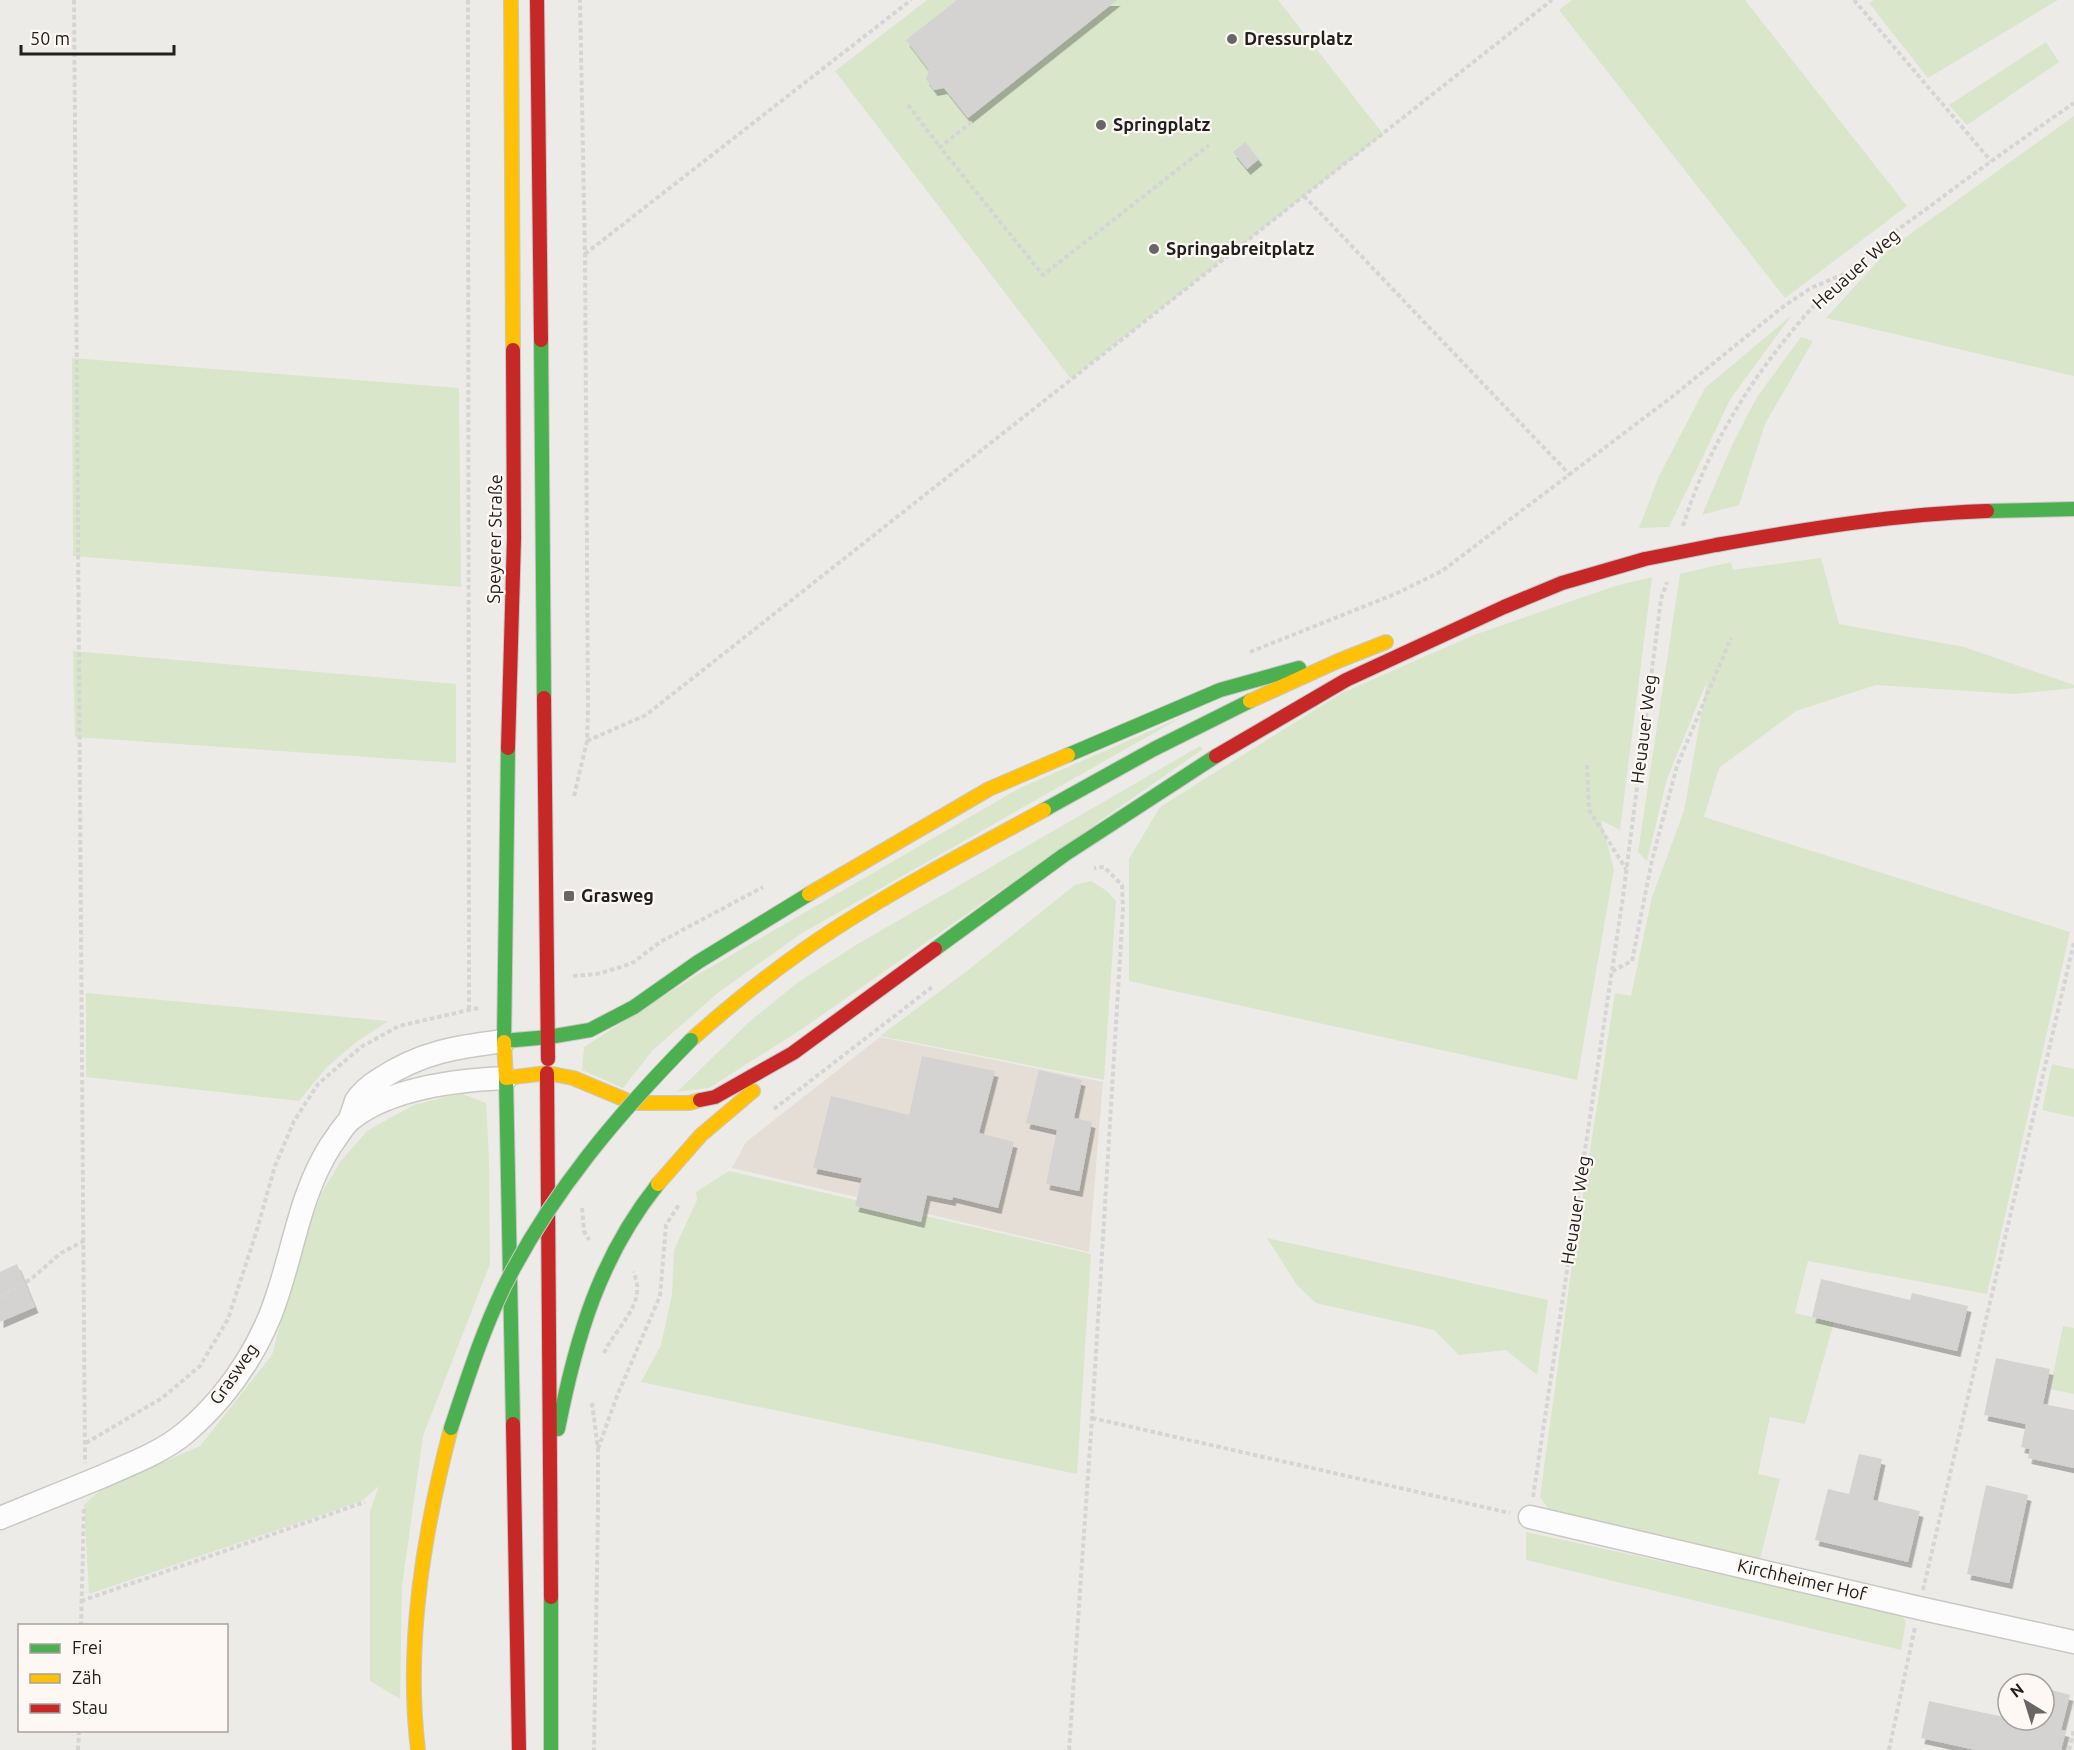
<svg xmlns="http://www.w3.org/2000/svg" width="2074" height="1750" viewBox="0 0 2074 1750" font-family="Ubuntu,sans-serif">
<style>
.built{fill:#e4ded7}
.green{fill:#d9e6ca}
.building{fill:#d4d3d2;filter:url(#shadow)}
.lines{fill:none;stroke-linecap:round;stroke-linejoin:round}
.street-casing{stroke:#c9c8c5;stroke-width:25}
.fast-casing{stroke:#c9c8c5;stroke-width:16}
.slow-casing{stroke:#c9c8c5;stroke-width:16}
.jam-casing{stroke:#c9c8c5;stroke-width:16}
.path{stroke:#d5d5d4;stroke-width:4;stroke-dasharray:4.5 3;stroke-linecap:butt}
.street{stroke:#fcfcfc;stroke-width:22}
.fast{stroke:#4caf50;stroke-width:14}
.slow{stroke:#ffc107;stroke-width:14}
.jam{stroke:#c62828;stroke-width:14}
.fast-bridge-casing{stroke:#c9c8c5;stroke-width:16;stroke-linecap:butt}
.jam-bridge-casing{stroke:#c9c8c5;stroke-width:16;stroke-linecap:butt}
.fast-bridge{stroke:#4caf50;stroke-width:14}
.jam-bridge{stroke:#c62828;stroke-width:14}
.poi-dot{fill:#686765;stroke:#fdf8f4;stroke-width:2}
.labels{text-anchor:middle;stroke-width:4.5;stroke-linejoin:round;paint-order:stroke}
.poi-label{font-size:18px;font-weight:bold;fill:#21201e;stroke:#fdf8f4;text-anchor:start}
.street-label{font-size:18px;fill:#21201e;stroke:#fdf8f4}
</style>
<defs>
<filter id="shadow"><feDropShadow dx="3.5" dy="6" stdDeviation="0" flood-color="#0004"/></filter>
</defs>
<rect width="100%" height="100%" fill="#edebe8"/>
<!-- built -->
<path class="built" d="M880 1037 1103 1082 1089 1252 732 1168 746 1142Z"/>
<!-- green -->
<path class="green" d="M927 0H1278L1383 134 1071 379 835 71Z
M1572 0H1745L1907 206 1785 298 1559 10Z
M1874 0H2058L1928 78 1869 3Z
M2046 42 2059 62 1967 125 1949 105Z
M2074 116V376L1826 318 1888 250Z
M1792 315 1731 398 1669 527 1639 528 1659 476 1705 388Z
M1801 337 1813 341 1765 424 1739 505 1702 515 1733 443 1757 397Z
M72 358 459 388 461 587 73 556Z
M1821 558 1839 624 1964 647 2074 685V688L2015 694 1876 685 1796 711 1719 768 1704 817 2070 932 1987 1294 1808 1261 1795 1313 1834 1322 1805 1424 1770 1417 1758 1474 1780 1479 1759 1563 1553 1515 1540 1497 1572 1264 1615 993 1631 996 1652 897 1684 811 1707 681 1667 779 1647 861 1638 852 1680 574 1731 562 1733 570Z
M1652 577 1620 830 1601 820 1614 869 1577 1080 1129 981V859L1160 807 1342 693 1474 635 1615 586Z
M73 651 456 684V763L75 737Z
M1182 717 802 933 719 992 653 1050 623 1088 582 1070 584 1047 697 975 1018 789Z
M1200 746 1203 749 802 1029 709 1088 677 1092 748 1023 797 983 856 945Z
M1091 881 1107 891 1116 901 1104 1080 880 1036 967 971 1075 885Z
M86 993 388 1021 355 1043 326 1068 299 1101 86 1077Z
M2052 1064 2074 1069V1117L2042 1110Z
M460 1093 486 1103 489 1159 490 1264 423 1436 402 1586 400 1699 370 1681V1511L379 1486 362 1501 89 1594 84 1505 100 1490 200 1446 272 1355 297 1260 322 1192 340 1162 367 1131 390 1118 414 1105Z
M729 1171 1091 1254 1077 1474 641 1382 661 1345 672 1295 674 1250 697 1200 696 1192Z
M1267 1238 1548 1300 1537 1375 1506 1350 1459 1355 1434 1330 1316 1303 1297 1285Z
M2063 1326 2074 1328V1394L2050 1389Z
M1526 1532 1896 1612 1902 1616 1906 1622 1901 1650 1526 1560Z"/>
<!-- building -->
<path class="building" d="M957 0H1117L968 118 944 88 934 90 926 79 929 70 906 40Z
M1245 142 1259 159 1247 169 1233 152Z
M922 1056 995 1071 979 1133 1014 1142 998 1208 953 1197 952 1200 927 1195 921 1222 855 1206 862 1178 813 1168 831 1096 909 1115Z
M1039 1070 1082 1080 1074 1118 1092 1122 1079 1191 1046 1184 1057 1130 1026 1123Z
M17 1264 35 1307 0 1322V1272Z
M1821 1279 1910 1300 1912 1293 1968 1306 1957 1351 1812 1317Z
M1996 1358 2050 1369 2043 1404 2074 1410V1468L2028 1458 2030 1449 2021 1447 2026 1424 1984 1415Z
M1859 1454 1882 1459 1873 1500 1920 1511 1908 1562 1815 1540 1828 1489 1849 1494Z
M1986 1485 2028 1495 2009 1583 1967 1574Z
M2044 1688 2070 1695 2061 1730 2066 1731 2061 1750H1976L1921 1738 1929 1701 2008 1718V1720H2044Z"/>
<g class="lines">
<defs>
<path id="street" d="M350 1119C352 1113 354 1107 356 1101 361 1093 372 1084 380 1079 422 1052 456 1047 504 1041
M1530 1517 1919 1608 2074 1642
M0 1518C34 1504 67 1491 101 1477 130 1464 161 1453 185 1433 198 1422 210 1410 221 1397 241 1373 258 1345 270 1316 293 1259 297 1198 331 1145 337 1137 343 1126 350 1120 389 1088 458 1080 506 1078"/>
<path id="fast" d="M541 340 544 698
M1987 511 2074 509
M1068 755 1220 690 1299 668
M1044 810 1154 749 1250 701
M935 949 1064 855 1216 756
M504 1041 549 1037 590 1030 634 1007 698 962 809 894
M504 1042 508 748
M506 1078 513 1424
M558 1429C576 1338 599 1258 658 1184
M551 1597V1750"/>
<path id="slow" d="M511 0 513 350
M1250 701 1338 661 1386 642
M809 894 989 789 1068 755
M691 1040C737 999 785 961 836 928 903 885 974 848 1044 810
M504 1042 506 1078 547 1073 573 1078 633 1103H689L700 1100
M658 1184 701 1135 753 1091
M418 1750C405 1643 424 1531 451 1428"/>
<path id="jam" d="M537 0 541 340
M1716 545C1806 529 1896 514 1987 511
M544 698 548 1059
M508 748 514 538 513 350
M1216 756 1346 680 1504 607 1562 583 1645 559
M547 1073 551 1597
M700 1100 715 1097 793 1053 935 949
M513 1424 519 1750"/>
</defs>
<!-- street casing -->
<use href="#street" class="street-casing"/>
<!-- fast casing -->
<use href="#fast" class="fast-casing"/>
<!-- slow casing -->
<use href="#slow" class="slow-casing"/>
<!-- jam casing -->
<use href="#jam" class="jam-casing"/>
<!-- path -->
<path class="path" d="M74 0 85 1463
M468 0 469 1011
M1854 0 1991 161
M908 105 940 147
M972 122 940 147 1043 275 1209 145
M1304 196 1570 475
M585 254 911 0
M1683 526C1711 433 1775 341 1844 275 1870 249 1900 228 1929 207 1977 171 2025 137 2074 103
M1250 652 1395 594 1442 571 1673 396 1784 306 1811 288 1844 274
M587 741 646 715 1552 0
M1587 765 1589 810 1626 869
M574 796 587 741 588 711 585 255 580 0
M1612 971 1632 961 1652 860 1677 766 1731 638
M573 976 597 974 621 967 634 962 660 942 763 887
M774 1109 932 987
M582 1208 584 1231 589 1240
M0 1297 31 1279 61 1253 84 1241
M604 1353C616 1327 649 1302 633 1272
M592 1403 598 1449V1511L594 1750
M1092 1418 1510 1513
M86 1443 162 1398 200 1366 228 1319 256 1233 275 1166 294 1121 318 1084 361 1047 399 1026 478 1008
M598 1449 617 1396 660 1296 666 1225 680 1203
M1533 1497 1623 897 1661 599 1667 582
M1923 1590 2074 942
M81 1601 365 1502
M81 1626 84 1506
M78 1750 79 1730
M1069 1750 1092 1418 1123 909 1122 885 1104 867 1094 868
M1889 1750 1915 1627
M2069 1750 2074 1729"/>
<!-- street -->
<use href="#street" class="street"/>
<!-- fast -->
<use href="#fast" class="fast"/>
<!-- slow -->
<use href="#slow" class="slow"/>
<!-- jam -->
<use href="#jam" class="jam"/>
<defs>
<path id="fast-bridge" d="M451 1428C467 1380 482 1332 504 1287 551 1193 618 1114 691 1040"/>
<path id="jam-bridge" d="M1645 559 1716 545"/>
</defs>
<!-- fast-bridge casing -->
<use href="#fast-bridge" class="fast-bridge-casing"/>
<!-- jam-bridge casing -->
<use href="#jam-bridge" class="jam-bridge-casing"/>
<!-- fast-bridge -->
<use href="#fast-bridge" class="fast-bridge"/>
<!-- jam-bridge -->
<use href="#jam-bridge" class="jam-bridge"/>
</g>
<!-- markers -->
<g class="poi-dot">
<circle cx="1232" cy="39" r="6"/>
<circle cx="1101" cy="125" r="6"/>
<circle cx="1154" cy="249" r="6"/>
<rect x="563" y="890" width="12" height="12" rx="3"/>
</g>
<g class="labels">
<!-- poi labels -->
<g class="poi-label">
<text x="1244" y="45">Dressurplatz</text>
<text x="1113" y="131">Springplatz</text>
<text x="1166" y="255">Springabreitplatz</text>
<text x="581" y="902">Grasweg</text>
</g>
<!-- street labels -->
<g class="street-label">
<text transform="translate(1856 269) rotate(-42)" y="6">Heuauer Weg</text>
<text transform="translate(495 539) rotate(-89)" y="6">Speyerer Straße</text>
<text transform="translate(1644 729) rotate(-83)" y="6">Heuauer Weg</text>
<text transform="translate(1576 1210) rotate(-81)" y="6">Heuauer Weg</text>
<text transform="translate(234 1374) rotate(-55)" y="6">Grasweg</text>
<text transform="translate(1802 1580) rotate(13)" y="6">Kirchheimer Hof</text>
</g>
</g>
<!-- legend -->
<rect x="18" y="1624" width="210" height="108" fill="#fdf8f4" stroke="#a5a29e" stroke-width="1.5"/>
<rect x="30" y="1644" width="30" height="9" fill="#4caf50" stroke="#a5a29e" stroke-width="1.5"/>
<text x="72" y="1654" font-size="18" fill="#21201e">Frei</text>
<rect x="30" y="1674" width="30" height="9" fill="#ffc107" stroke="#a5a29e" stroke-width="1.5"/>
<text x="72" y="1684" font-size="18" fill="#21201e">Zäh</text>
<rect x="30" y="1704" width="30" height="9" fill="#c62828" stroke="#a5a29e" stroke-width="1.5"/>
<text x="72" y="1714" font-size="18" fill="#21201e">Stau</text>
<!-- north arrow -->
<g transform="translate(2026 1702) rotate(322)"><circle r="28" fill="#fdf8f4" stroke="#a5a29e" stroke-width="1.5"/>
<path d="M0-4.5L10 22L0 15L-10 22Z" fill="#686765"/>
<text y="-9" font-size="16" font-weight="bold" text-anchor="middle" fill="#21201e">N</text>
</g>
<!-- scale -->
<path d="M21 45v9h153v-9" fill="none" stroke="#21201e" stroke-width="3"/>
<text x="30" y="45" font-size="18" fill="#21201e" stroke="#fdf8f4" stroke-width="4.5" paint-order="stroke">50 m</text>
</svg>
